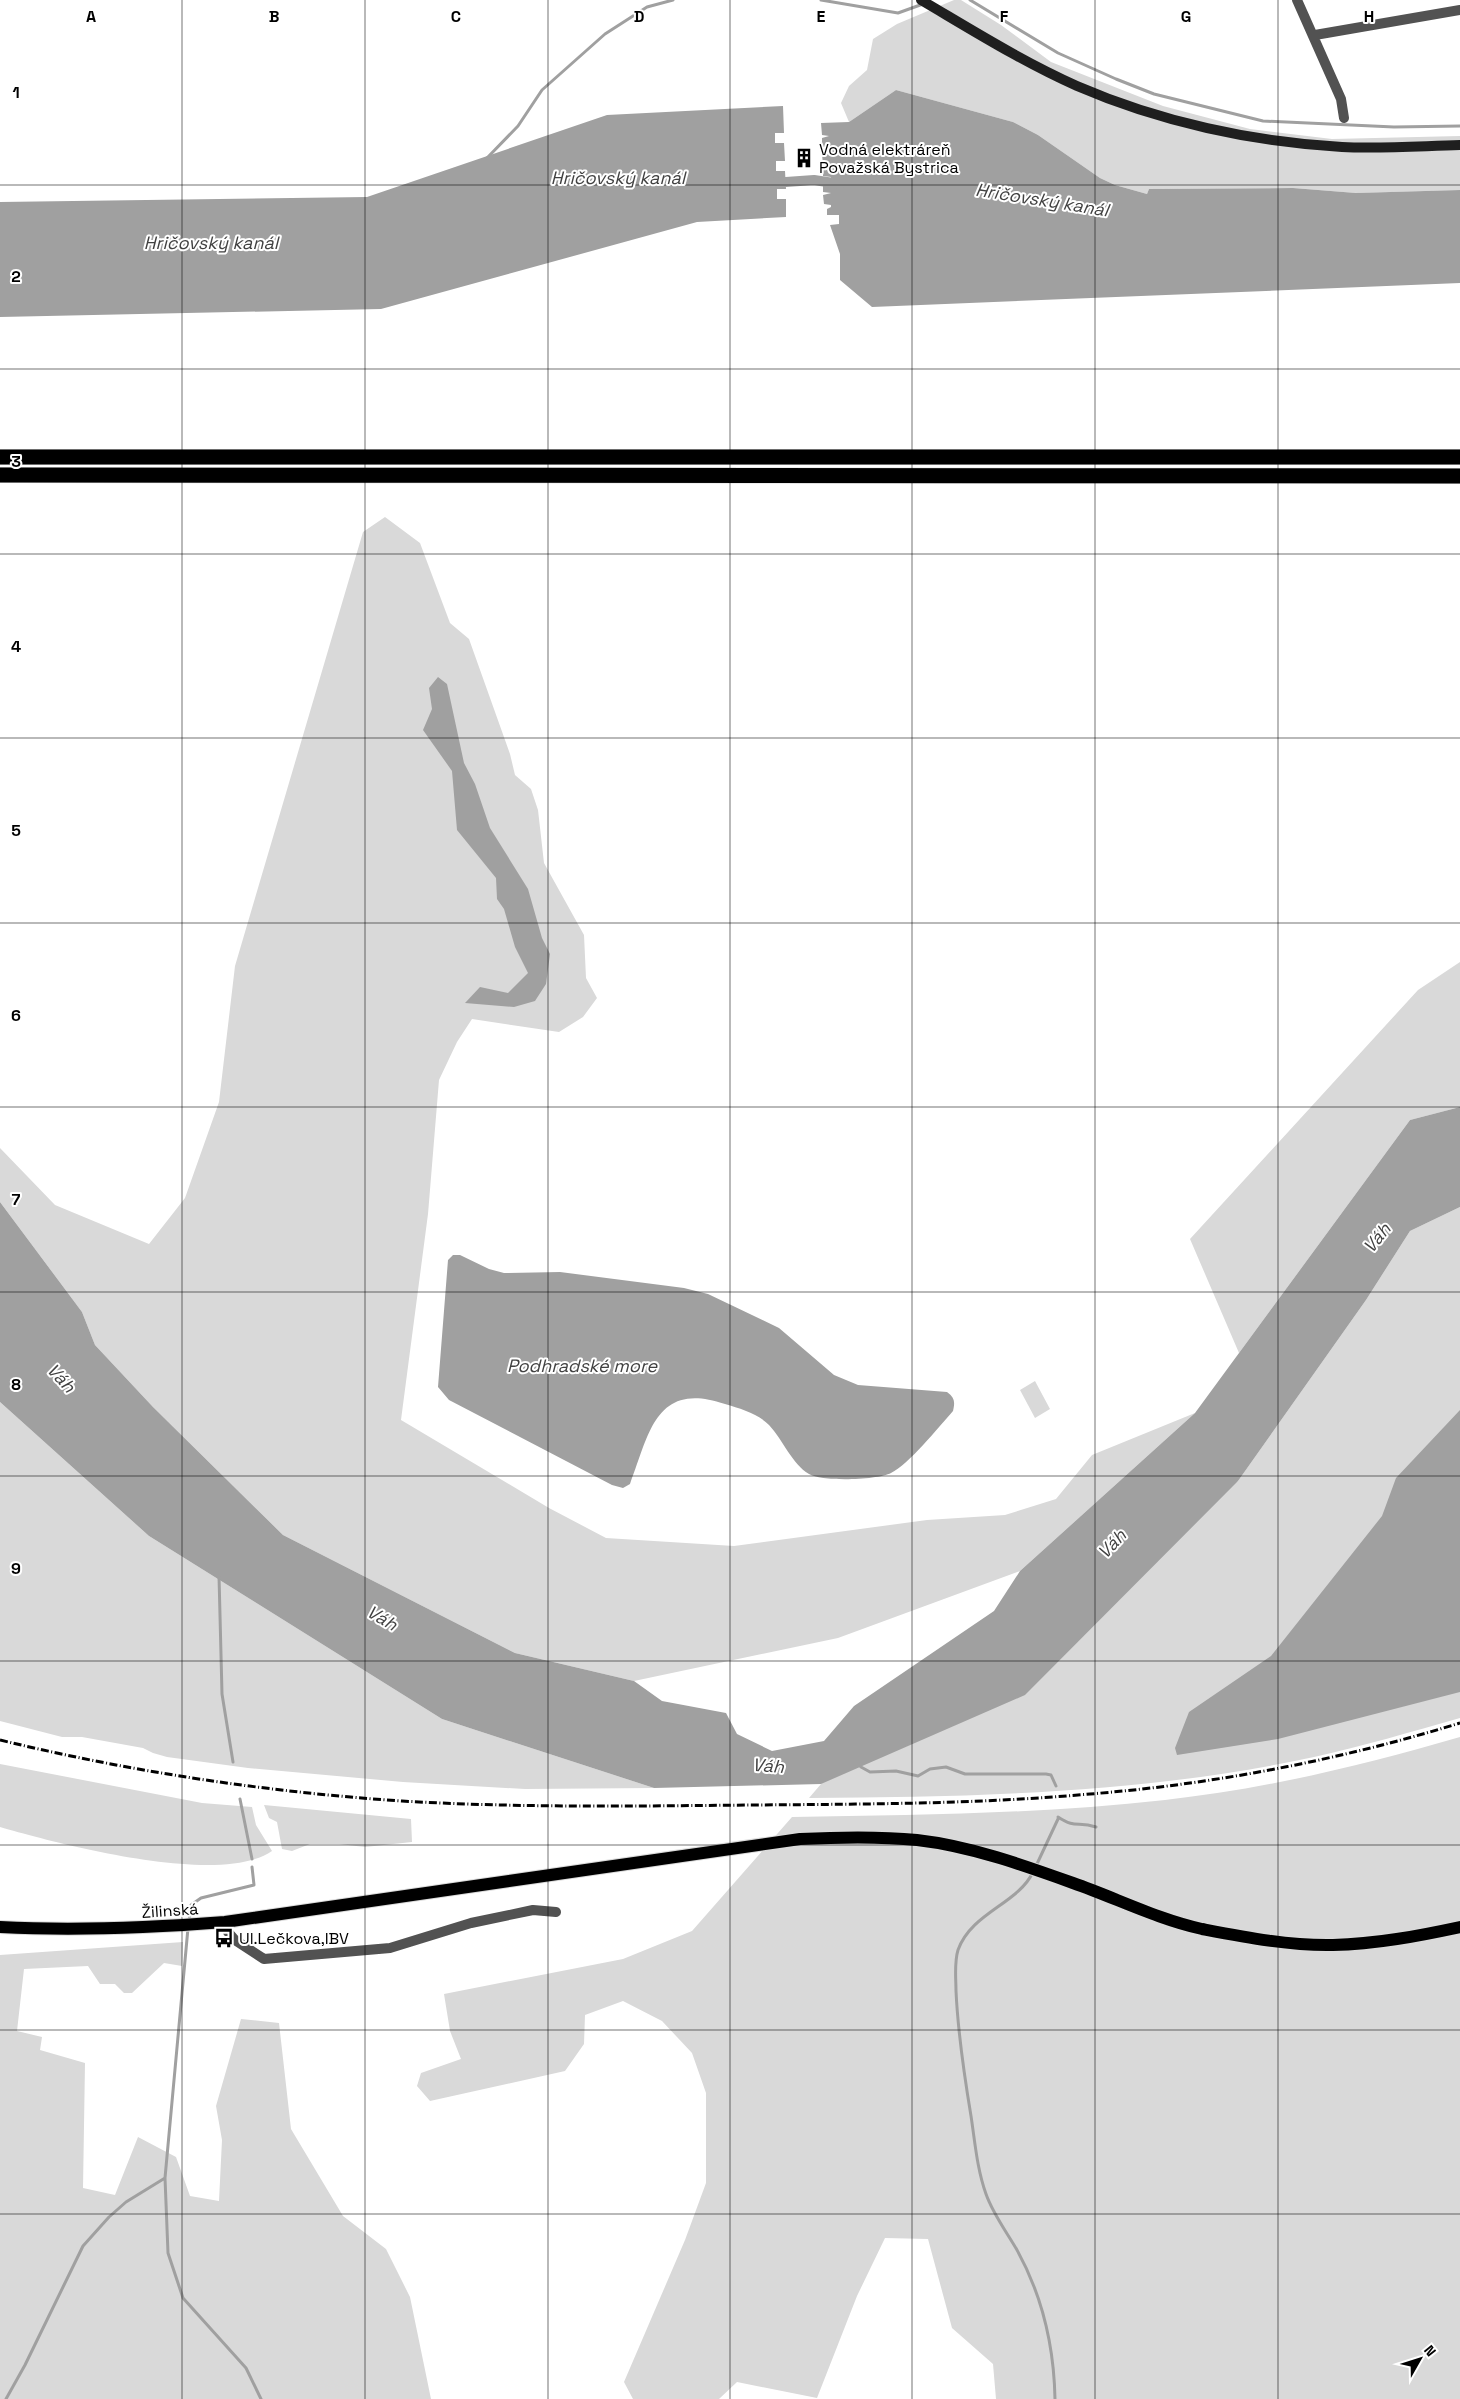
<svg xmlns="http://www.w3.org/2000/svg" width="1460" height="2399" viewBox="0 0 1460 2399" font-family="'Space Grotesk',sans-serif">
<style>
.green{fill:#d9d9d9}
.water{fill:#a0a0a0}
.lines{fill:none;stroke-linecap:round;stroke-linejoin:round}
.stream{stroke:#a0a0a0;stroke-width:3}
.canal{stroke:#a0a0a0;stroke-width:10}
.primary-casing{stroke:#dbdbdb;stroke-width:14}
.motorway-casing{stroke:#dbdbdb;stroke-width:16}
.minor{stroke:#525252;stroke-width:10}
.secondary{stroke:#1f1f1f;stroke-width:10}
.primary{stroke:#000;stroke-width:12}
.motorway{stroke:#000;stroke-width:15}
.rail{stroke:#000;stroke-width:3;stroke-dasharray:8 2.5 1 2.5;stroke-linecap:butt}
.grid{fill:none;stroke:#000;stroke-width:1;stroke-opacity:0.55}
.labels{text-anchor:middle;stroke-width:4;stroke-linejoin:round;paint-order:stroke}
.poi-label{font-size:16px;fill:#000;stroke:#fff;text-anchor:start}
.street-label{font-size:16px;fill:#000;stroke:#fff}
.water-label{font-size:18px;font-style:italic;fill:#414141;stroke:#fff}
.grid-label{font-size:16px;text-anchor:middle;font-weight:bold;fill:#000;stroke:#fff;stroke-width:4;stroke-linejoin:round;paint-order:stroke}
</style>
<rect width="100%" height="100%" fill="#fff"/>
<!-- green -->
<path class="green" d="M954 0H961L1001 25 1051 62 1163 106 1250 129 1332 139 1460 136V190L1356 193 1293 188 1149 189 1147 194 1115 185 1100 178 1038 135 1013 122 896 90 849 122 841 103 849 86 867 70 873 39 897 24Z
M385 517 420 543 450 623 469 639 510 754 515 775 531 789 538 810 544 863 584 935 586 978 597 998 583 1017 559 1032 472 1019 457 1042 439 1080 428 1214 401 1420 549 1508 606 1538 734 1546 927 1520 1005 1515 1056 1499 1092 1455 1195 1413 1020 1571 838 1638 634 1681 515 1653 283 1535 153 1407 95 1345 82 1312 0 1202V1148L55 1205 149 1244 185 1198 219 1102 235 966 363 532Z
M1460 962V1107L1410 1120 1239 1353 1190 1239 1418 990Z
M1460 1207V1718C1411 1732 1363 1746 1314 1757 1149 1793 977 1797 809 1798L821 1784 1238 1481 1366 1300 1410 1231Z
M1035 1381 1050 1409 1035 1418 1020 1390Z
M0 1402 149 1536 442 1719 654 1788 525 1789 403 1782 248 1768 167 1757 153 1753 143 1748 82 1737H62L0 1721Z
M1460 1737V2399H996L993 2364 952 2328 928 2239 885 2238 857 2296 817 2398 737 2382 719 2399H633L624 2382 685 2240 706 2183V2093L692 2053 662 2021 623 2001 585 2015 584 2044 565 2071 430 2101 417 2086 421 2073 461 2059 450 2031 444 1994 623 1959 692 1931 792 1817C916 1815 1041 1814 1165 1800 1266 1789 1363 1765 1460 1737Z
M0 1764 202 1803 252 1807 256 1825 272 1851C220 1887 59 1844 0 1827Z
M264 1805 411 1819 412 1842 365 1847 339 1844H310L292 1851 282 1849 277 1822 269 1818Z
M183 1942 182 1966 164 1963 132 1993H124L115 1984H100L88 1966 24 1969 17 2031 42 2037 40 2050 85 2063 83 2188 115 2195 138 2137 176 2157 190 2196 219 2201 222 2140 216 2106 241 2019 279 2023 291 2129 343 2216 386 2249 410 2297 431 2399H0V1955Z"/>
<!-- water -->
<path class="water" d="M896 90 1013 122 1038 135 1100 178 1115 185 1147 194 1149 189 1293 188 1356 193 1460 190V283L872 307 840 280V254L830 225 839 224V215H827V209L831 207V205L824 204 823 195 831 193 823 192V183L830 182 831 177 823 176V167L830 165 823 164 822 155 829 154 830 149 822 147V138L829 136 822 135 821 123 849 122Z
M783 106 784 133H775V143H784L785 161H776V171H785L786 189H777V199H786V217L697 222 381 309 0 317V202L367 197 607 115Z
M438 677 447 684 464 763 475 784 490 828 528 889 542 938 550 954 546 984 535 1001 514 1007 465 1003 480 987 508 993 528 973 515 947 504 909 497 899 496 878 457 830 452 771 423 730 432 709 429 688Z
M1460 1107V1207L1410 1231 1366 1300 1238 1481 1025 1695 821 1784 654 1788 442 1719 149 1536 0 1402V1202L82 1312 95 1345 153 1407 283 1535 515 1653 634 1681 662 1701 726 1713 737 1734 772 1751 824 1741 854 1706 994 1611 1020 1571 1195 1413 1410 1120Z
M453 1255H460L489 1269 504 1273 560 1272 684 1288 708 1294 779 1328 834 1375 858 1385 947 1392C955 1398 955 1402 953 1411 938 1428 909 1464 891 1473 878 1480 822 1482 809 1474 792 1464 783 1440 769 1425 757 1413 741 1409 725 1404 655 1380 649 1435 630 1484L623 1488 612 1485 449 1400 438 1387 448 1260Z
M1460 1410V1692L1278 1739 1177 1755 1175 1748 1189 1712 1271 1656 1382 1516 1396 1478Z"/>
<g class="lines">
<!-- stream -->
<path class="stream" d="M821 0 898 13 923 4
M970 0 1058 53 1116 79 1154 94 1263 121 1394 127 1460 126
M487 158 518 126 542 90 605 34 647 7 673 0
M219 1576 222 1694 233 1762
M861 1767 870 1772 896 1771 918 1776 930 1769 946 1767 965 1774H1046L1051 1775 1056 1786
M240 1799 252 1859
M1058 1817C1076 1829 1077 1821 1096 1827
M1036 1866 1058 1819
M1033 1872C1018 1904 972 1912 958 1950 954 1963 956 1978 956 1991 958 2034 964 2074 971 2116 975 2142 977 2169 986 2194 993 2214 1006 2231 1017 2250 1043 2297 1054 2346 1055 2399
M189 1922 191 1905 201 1898 254 1885 252 1867
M188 1928 165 2178 168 2253 183 2298 246 2368 261 2399
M6 2399 25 2365 83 2246 109 2217 126 2202 165 2178"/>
<!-- canal -->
<path class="canal" d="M772 183 814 180 840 184"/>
<defs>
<path id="primary" d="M0 1927C77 1931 148 1928 225 1922L800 1839C839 1837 878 1836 917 1840 970 1846 1023 1865 1073 1883 1116 1898 1157 1919 1202 1929 1244 1937 1290 1946 1333 1945 1376 1944 1418 1936 1460 1927"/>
<path id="motorway" d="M0 457H1460
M0 475 1460 476"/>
</defs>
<!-- primary casing -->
<use href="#primary" class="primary-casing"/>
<!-- motorway casing -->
<use href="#motorway" class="motorway-casing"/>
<!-- minor -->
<path class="minor" d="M1297 0 1341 99 1344 118
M1315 35 1460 10
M225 1922 228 1932 235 1940 264 1959 390 1948 471 1923 533 1910 556 1912"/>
<!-- secondary -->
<path class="secondary" d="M921 0C972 30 1023 62 1077 86 1160 122 1253 142 1342 147 1381 149 1421 146 1460 145"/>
<!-- primary -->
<use href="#primary" class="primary"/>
<!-- motorway -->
<use href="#motorway" class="motorway"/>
<!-- rail -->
<path class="rail" d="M0 1740C132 1772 267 1792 402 1801 520 1808 639 1806 757 1805 868 1804 979 1804 1090 1794 1215 1784 1340 1760 1460 1723"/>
</g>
<!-- grid -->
<path class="grid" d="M182 0V2399M365 0V2399M548 0V2399M730 0V2399M912 0V2399M1095 0V2399M1278 0V2399M0 185H1460M0 369H1460M0 554H1460M0 738H1460M0 923H1460M0 1107H1460M0 1292H1460M0 1476H1460M0 1661H1460M0 1845H1460M0 2030H1460M0 2214H1460"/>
<!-- icons -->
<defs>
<symbol id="building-bare" viewBox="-9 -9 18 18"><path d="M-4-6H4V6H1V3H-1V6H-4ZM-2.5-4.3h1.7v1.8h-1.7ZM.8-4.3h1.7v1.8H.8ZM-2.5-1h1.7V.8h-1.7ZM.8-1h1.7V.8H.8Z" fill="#000" stroke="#fff" stroke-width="2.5" paint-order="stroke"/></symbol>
<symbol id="bus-bare" viewBox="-9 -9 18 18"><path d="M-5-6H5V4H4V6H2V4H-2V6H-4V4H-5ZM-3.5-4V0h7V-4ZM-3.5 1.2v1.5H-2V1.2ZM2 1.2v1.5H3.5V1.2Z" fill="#000" stroke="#fff" stroke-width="2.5" paint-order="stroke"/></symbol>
</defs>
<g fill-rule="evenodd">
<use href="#building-bare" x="790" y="144" width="28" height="28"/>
<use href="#bus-bare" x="210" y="1924" width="28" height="28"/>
</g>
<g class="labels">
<!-- poi labels -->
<g class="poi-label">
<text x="819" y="155">Vodná elektráreň<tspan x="819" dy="18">Považská Bystrica</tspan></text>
<text x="239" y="1944">Ul.Lečkova,IBV</text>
</g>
<!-- street labels -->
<g class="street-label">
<text transform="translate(170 1910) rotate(-4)" y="6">Žilinská</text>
</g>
<!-- water labels -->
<g class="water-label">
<text x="618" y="184">Hričovský kanál</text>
<text transform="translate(1042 200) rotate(9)" y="6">Hričovský kanál</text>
<text x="211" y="249">Hričovský kanál</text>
<text transform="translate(1377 1238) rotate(-51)" y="6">Váh</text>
<text x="582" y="1372">Podhradské more</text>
<text transform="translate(61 1378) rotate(47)" y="6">Váh</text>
<text transform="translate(1112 1544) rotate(-47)" y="6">Váh</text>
<text transform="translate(382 1618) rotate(30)" y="6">Váh</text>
<text transform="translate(768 1766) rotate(4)" y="6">Váh</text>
</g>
</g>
<g class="grid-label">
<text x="91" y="22">A</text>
<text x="274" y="22">B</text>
<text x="456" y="22">C</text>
<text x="639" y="22">D</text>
<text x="821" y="22">E</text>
<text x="1004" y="22">F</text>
<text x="1186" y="22">G</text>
<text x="1369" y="22">H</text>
<text x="16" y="98">1</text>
<text x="16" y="282">2</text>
<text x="16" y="467">3</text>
<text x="16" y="652">4</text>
<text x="16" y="836">5</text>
<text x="16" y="1021">6</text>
<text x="16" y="1205">7</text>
<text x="16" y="1390">8</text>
<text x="16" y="1574">9</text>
</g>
<!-- north arrow -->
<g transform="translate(1420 2359) rotate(51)" stroke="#ffffff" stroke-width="4" paint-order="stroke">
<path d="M0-4L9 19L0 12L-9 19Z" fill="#000000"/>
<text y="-8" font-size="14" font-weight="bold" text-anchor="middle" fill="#000000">N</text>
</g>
</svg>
